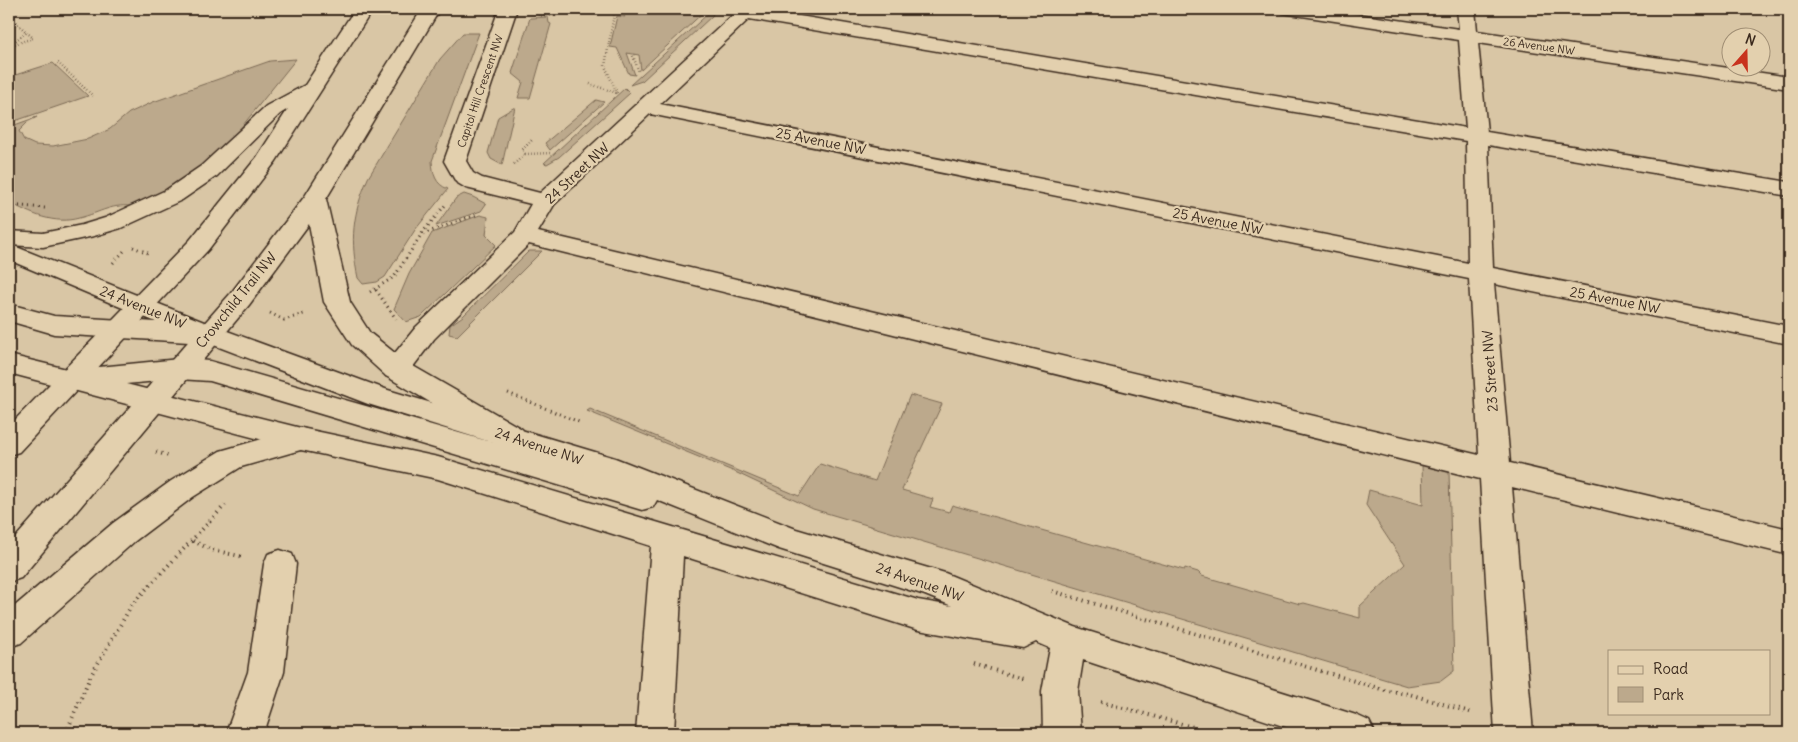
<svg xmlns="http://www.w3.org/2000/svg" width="1798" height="742" viewBox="0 0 1798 742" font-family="Delius,sans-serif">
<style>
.green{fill:#bca98c;stroke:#7c6a55}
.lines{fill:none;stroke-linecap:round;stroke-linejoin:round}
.minor-casing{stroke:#3b2a1e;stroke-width:3}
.highway-casing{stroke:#3b2a1e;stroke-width:3}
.path-far2{stroke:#3b2a1e;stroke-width:2.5;stroke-dasharray:0.5 2.5;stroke-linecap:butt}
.path-far1{stroke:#3b2a1e;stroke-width:3;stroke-dasharray:1 4;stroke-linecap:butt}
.path{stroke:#3b2a1e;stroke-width:4;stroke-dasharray:1 4.5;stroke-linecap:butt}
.minor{fill:#e3d0ae;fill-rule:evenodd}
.highway{fill:#e3d0ae;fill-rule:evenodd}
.labels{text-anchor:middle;stroke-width:4.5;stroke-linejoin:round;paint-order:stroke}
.far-street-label{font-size:11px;fill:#3b2a1e;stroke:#e3d0ae}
.street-label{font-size:14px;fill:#3b2a1e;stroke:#e3d0ae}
</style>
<rect width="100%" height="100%" fill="#d9c6a5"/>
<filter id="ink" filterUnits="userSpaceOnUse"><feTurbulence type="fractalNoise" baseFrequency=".02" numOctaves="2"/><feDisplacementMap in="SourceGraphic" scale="10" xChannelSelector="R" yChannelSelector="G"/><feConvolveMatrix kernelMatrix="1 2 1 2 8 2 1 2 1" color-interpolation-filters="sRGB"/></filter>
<g filter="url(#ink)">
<!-- green -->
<path class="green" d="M619 9H707L641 70 639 55 627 53 635 75 629 74 617 48 610 47 617 16 625 17Z
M711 11 713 15 642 81 630 85Z
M548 17 549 23 551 24 530 98H518L523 82 512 73 530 18Z
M463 33H479L432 161C433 174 435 184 448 189L415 230 385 277 377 282 363 284 358 278C350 240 352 215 368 178L440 59Z
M296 59 219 155 174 186 135 207C114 202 100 213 79 218 55 225 30 214 9 202V127L37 117 29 121 19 131 24 140 35 145 53 146 88 139 110 129 129 113 153 102 270 61Z
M53 63 88 96 9 123V77Z
M625 88 630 93 559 157 547 164 544 163Z
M596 100 604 102 550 150 545 143Z
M515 107 502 165 491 159 488 153 498 117Z
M464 194 473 197 486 204 481 211 436 226 456 198Z
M480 215 488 217 486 235 496 245 421 317 406 322 394 309 409 274 432 233Z
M529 251H542L457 336 449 334 450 325 463 316Z
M910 395 942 404 902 490 933 499 930 507 949 512 952 505 1184 570 1185 568 1198 572 1202 576 1300 604 1304 603 1360 618V606L1405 564 1366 505 1369 490 1423 505 1422 464 1449 471 1454 671 1441 681 1407 686 813 509 735 472 587 411 590 409 799 496 820 464 875 481Z"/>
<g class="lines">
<defs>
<path id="minor" d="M499 9H517L466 161 473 173 482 178 540 193 739 9H758L1466 128 1459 40 1289 14 1283 13 1280 9H1323L1459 29 1457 9H1475L1477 31 1789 77V89L1478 43 1487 132 1789 182V196L1488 145 1493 268 1789 326V344L1494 284 1510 463 1789 529V555L1512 487 1533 733H1495L1480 479 529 244 434 339 406 376 396 379 386 376 382 369 416 327 515 232 531 204 466 188 456 182 444 161ZM749 19 1466 141 1468 263 660 104ZM650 114 1469 279 1479 455 538 232 554 205Z
M9 244 219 328 388 390 615 458 796 529 945 573 1075 627 1356 715 1369 721 1375 733H1304L1083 660 1078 691 1081 733H1043L1042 691 1050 648 1036 642 1023 648 918 630 683 556 674 733H636L651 546 438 479 301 450 9 373V355L79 372 89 368 179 359 210 361 494 443 368 404 198 339 189 342 54 334 9 321V304L54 316 156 322 9 260ZM179 379 210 381 642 510 653 507 657 500 779 549 925 595 952 606 918 600 438 457 301 428 126 384Z
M280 550 292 554 296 564 284 672 264 733H226L248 672 264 564 268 554Z"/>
<path id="highway" d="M355 9H373L276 161 208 250 19 452 9 455V426L190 240 257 157 288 109 280 114 217 176 182 200 121 228 94 236 43 247 9 245V231L43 233 82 225 105 218 166 190 201 166 266 106 305 85Z
M422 9H440L326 199 350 302 370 333 406 362 522 429 527 437 522 445 512 448 502 445 386 376 352 345 324 302 309 224 249 305 21 578 9 582V545L231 293 305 196Z
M301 428 311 431 316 439 311 447 241 467 193 497 135 541 21 643 9 647V611L113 523 171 481 220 451Z"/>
</defs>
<!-- minor casing -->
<use href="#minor" class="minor-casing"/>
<!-- highway casing -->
<use href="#highway" class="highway-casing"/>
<!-- path-far2 -->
<path class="path-far2" d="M615 9 605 66 617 93
M9 16 33 38 9 46
M538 16 559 15
M11 44 27 32
M633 56 639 72
M58 63 93 96
M590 84 617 93
M525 154 522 150 532 140
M514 164 525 154 552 153"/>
<!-- path-far1 -->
<path class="path-far1" d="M9 205 45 208
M423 234 478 214
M133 247 148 253
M113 263 124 251
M376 290 396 319
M370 292 394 277 423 232 447 203
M270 313 284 320 307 313
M508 393 579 422"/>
<!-- path -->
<path class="path" d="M156 452 169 456
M193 541 212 550 244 557
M1052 591 1388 691 1409 694 1473 713
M974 664 1023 679
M1101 702 1215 733
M66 733 90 677 133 603 225 505"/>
<!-- minor -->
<use href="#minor" class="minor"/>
<!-- highway -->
<use href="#highway" class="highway"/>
</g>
</g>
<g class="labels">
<!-- far-street labels -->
<g class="far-street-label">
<text transform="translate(1539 46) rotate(8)" y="4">26 Avenue NW</text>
<text transform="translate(480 91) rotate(-71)" y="4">Capitol Hill Crescent NW</text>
</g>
<!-- street labels -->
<g class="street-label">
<text transform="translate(821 141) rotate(11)" y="5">25 Avenue NW</text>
<text transform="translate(577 173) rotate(-43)" y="5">24 Street NW</text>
<text transform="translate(1218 221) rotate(11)" y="5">25 Avenue NW</text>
<text transform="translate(236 300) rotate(-51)" y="5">Crowchild Trail NW</text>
<text transform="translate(1615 300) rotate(11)" y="5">25 Avenue NW</text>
<text transform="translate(143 307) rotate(22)" y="5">24 Avenue NW</text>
<text transform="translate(1490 371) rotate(-94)" y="5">23 Street NW</text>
<text transform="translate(539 446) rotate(18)" y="5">24 Avenue NW</text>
<text transform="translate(920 582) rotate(19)" y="5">24 Avenue NW</text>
</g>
</g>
<!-- margin -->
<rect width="1798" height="742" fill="none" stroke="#e3d0ae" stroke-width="30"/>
<rect x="15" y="15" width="1768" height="712" fill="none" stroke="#3b2a1e" stroke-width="2" filter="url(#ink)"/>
<!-- legend -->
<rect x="1608" y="650" width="162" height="65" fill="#e3d0ae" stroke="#a08e74"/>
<rect x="1618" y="666" width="25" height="8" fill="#e3d0ae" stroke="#a08e74"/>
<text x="1653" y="674" font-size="15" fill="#3b2a1e">Road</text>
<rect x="1618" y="687" width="25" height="15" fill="#bca98c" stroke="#a08e74"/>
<text x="1653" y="700" font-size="15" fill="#3b2a1e">Park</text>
<!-- north arrow -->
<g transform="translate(1746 52) rotate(20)"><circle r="24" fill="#e3d0ae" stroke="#a08e74"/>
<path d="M0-4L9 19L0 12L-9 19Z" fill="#c8321e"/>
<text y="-8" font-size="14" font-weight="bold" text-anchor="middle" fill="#3b2a1e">N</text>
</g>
</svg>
